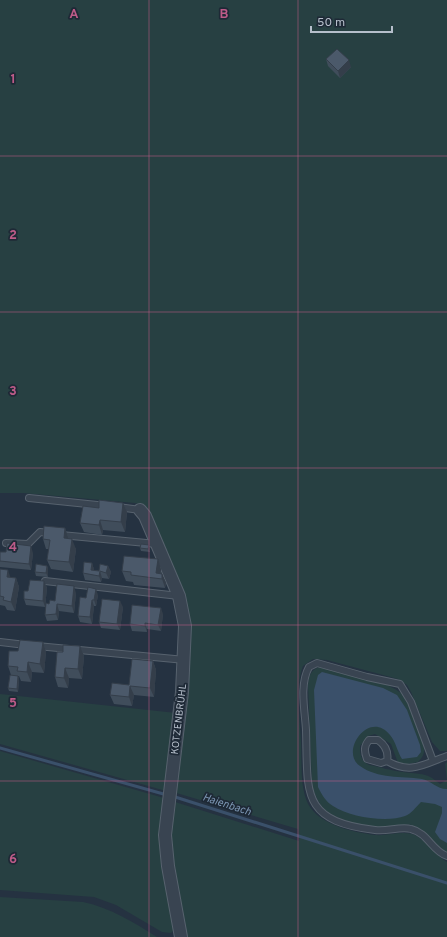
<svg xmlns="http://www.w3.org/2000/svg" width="447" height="937" viewBox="0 0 447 937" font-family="Overpass,sans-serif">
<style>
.green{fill:#274042}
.water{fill:#3a506a}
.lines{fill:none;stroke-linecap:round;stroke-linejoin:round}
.stream{stroke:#3a506a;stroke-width:3}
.lane-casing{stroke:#57626e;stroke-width:8}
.street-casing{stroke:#57626e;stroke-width:14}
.lane{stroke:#394451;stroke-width:6}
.street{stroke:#394451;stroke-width:12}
.wall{fill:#404d5b}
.shaded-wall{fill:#343e4a}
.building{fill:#4b596a;stroke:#343e4a}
.grid{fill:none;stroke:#bd5b88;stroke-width:1;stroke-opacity:0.55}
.labels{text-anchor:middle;stroke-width:3.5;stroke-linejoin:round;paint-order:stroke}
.street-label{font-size:10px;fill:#b6bfcb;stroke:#1e2936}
.water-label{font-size:11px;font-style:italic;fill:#7c96b3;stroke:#1e2936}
.grid-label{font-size:13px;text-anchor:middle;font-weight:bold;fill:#bd5b88;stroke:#1e2936;stroke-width:3.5;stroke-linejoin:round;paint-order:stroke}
</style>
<rect width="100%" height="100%" fill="#253241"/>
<!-- green -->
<path class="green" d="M0 0H447V751H440L432 742 411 692 407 685 398 679 327 660 313 659 303 666C295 686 300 720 301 742 302 760 300 782 306 799 314 824 352 832 375 835 387 836 400 831 412 834 424 837 435 855 447 862V937H185L170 854 172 801 299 841 298 829 173 792 189 636 144 506 135 503 23 493H0Z
M319 667 387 685C393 688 398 690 403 695 408 703 425 742 424 751 424 755 421 759 418 762L407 764 398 763 391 744 375 734 368 736 360 746C360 755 361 761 369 765 380 767 392 771 403 772 420 775 425 771 440 784L447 780 445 764 447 762V853C434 845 427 829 411 825 402 824 393 828 384 828 366 827 339 821 325 810 318 803 315 794 312 786L308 685C309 676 310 671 319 667Z
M0 694 176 713 166 791 0 744Z
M0 751 164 798 174 930 171 933 162 932 116 905 94 897 0 890Z
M0 897 83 902C111 908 133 922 157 937H0Z"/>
<!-- water -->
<path class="water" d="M322 672 383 688 397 695 407 710 420 745 421 752 417 757 402 759C397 751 396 742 390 735 369 709 339 752 360 766 378 779 401 776 422 779 432 781 436 789 447 789V843L440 839 435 832 442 813V807L435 804 421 802C416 807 411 814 405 816 387 823 349 817 333 806 326 802 322 795 318 787L314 690 318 675Z"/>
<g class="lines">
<!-- stream -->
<path class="stream" d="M0 748 167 795
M172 796 447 883"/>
<defs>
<path id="lane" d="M29 498 107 506
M118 507 140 510
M61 535 157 544
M6 543 28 544 40 532 50 533
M45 581 179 596
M0 642 26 645
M37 646 185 660
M387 761C389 751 385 745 378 740H369C364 746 364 751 367 759L381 763 387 761C411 775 424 764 447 756
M433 761 411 702 400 684 367 677 317 663 309 667C299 685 305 711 306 730 308 793 300 821 375 830 387 832 400 826 411 829 428 833 432 851 447 856"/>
<path id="street" d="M140 510 145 516 179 596 185 626 182 692 165 835 168 866 181 937"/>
</defs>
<!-- lane casing -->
<use href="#lane" class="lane-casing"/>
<!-- street casing -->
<use href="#street" class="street-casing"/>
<!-- lane -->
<use href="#lane" class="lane"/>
<!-- street -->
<use href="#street" class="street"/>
</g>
<!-- wall -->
<path class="wall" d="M326 59 351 67 340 78 328 66Z
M123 503 127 512 125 532 103 530 102 535 84 532 80 523Z
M65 528 68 537V539L76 549 73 572 51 569 47 560 49 549H46L43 539Z
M140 548H150V552L141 551Z
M0 552H6L33 553 31 570 0 567Z
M92 563 94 570 99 571 108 566 111 572 109 579 102 578 101 582 85 580 83 573Z
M47 566 48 569V577L36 576 35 572Z
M0 569 10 577 16 578 19 587 15 611 7 610 5 606 0 605Z
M161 569V573L166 583 165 588 134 585 133 582 126 581 122 571Z
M44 581 47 588 45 607 26 605 24 599 28 591Z
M76 593 74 613 59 611 58 620 47 621 45 615 49 604Z
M98 595 96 606H94L92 624 80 622 78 616 86 598Z
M123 607 120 630 101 628 99 622Z
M163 614 161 631 147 629V632L132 631 130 624Z
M43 642 46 652 44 673 32 672 31 682 21 681 19 676H18L19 679 18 692 9 691 8 688 11 675 8 666 18 651Z
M80 646 84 656 82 679 69 678 68 688 58 687 55 677 63 652Z
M153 661 156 670 154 697 134 695 132 706 114 704 110 695 129 685Z"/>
<!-- shaded-wall -->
<path class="shaded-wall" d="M349 60 351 67 340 78 338 71Z
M123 503 127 512 125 532 121 522Z
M100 520 103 530 102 535 99 525Z
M65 528 68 537 67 548 64 538Z
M72 539 76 549 73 572 69 562Z
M149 545 150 548V552L148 549Z
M31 546 33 553 31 570 29 564Z
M158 559 161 569 160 579 156 573Z
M92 563 94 569 93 575 91 570Z
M47 566 48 569V577L46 573Z
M108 566 111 572 109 579 106 573Z
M8 570 11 579 7 577Z
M100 571 102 578 101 582 99 576Z
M162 574 166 583 165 588 162 579Z
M16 578 19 587 15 611 11 602Z
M44 581 47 588 45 607 43 601Z
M74 586 76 593 74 613 72 606Z
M96 589 98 595 96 606 94 600Z
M92 600 94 606 92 624 90 617Z
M120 601 123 607 120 630 117 624Z
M57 604 59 611 58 620 56 614Z
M161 608 163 614 161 631 158 625Z
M145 623 147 629V632L145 626Z
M43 642 46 652 44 673 40 664Z
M80 646 84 656 82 679 78 669Z
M153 661 156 670 154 697 150 688Z
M28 662 32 672 31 682 27 672Z
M65 668 69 678 68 688 64 678Z
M18 676 19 679 18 692 17 689Z
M130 686 134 695 132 706 129 697Z"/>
<!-- building -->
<path class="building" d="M337 49 349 60 338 71 326 59Z
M99 500 123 503 121 522 100 520 99 525 80 523 83 506 99 508Z
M44 526 65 528 64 538 72 539 69 562 47 560 50 540 43 539Z
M7 543 31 546 29 564 0 561V552H6Z
M141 544 149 545 148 549 140 548Z
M124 556 158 559 156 573 162 574V579L131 575V572L122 571Z
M84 562 92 563 91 570 99 571 100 564 108 566 106 573 100 571 99 576 83 573Z
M36 564 47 566 46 573 35 572Z
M0 569 8 570 7 577 16 578 11 602 3 600 4 597 0 596Z
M30 580 44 581 43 601 24 599V591H28Z
M57 584 74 586 72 606 57 604 56 614 45 615 46 603 49 604 50 600 55 601Z
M88 587 96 589 94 600H92L90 617 78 616 80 597 86 598Z
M102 599 120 601 117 624 99 622Z
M132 605 161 608 158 625 145 623V626L130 624Z
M20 640 43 642 40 664 28 662 27 672 17 671 18 667 8 666 9 651H18Z
M63 645 80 646 78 669 65 668 64 678 55 677 57 652H63Z
M132 659 153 661 150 688 130 686 129 697 110 695 112 683 129 685Z
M10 675 18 676 17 689 8 688Z"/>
<!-- grid -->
<path class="grid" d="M149 0V937M298 0V937M0 156H447M0 312H447M0 468H447M0 625H447M0 781H447"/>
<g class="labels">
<!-- street labels -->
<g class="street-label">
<text transform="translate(178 719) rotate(-83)" y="4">KOTZENBRÜHL</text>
</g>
<!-- water labels -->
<g class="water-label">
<text transform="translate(227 804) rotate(18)" y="4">Haienbach</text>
</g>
</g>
<g class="grid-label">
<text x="74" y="18">A</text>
<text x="224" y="18">B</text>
<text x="13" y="83">1</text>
<text x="13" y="239">2</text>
<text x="13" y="395">3</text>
<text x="13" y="551">4</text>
<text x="13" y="707">5</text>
<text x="13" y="863">6</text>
</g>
<!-- scale -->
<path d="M311 26v6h81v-6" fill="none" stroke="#b6bfcb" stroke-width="2"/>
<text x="317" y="26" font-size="12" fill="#b6bfcb" stroke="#1e2936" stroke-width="3" paint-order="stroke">50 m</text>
</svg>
